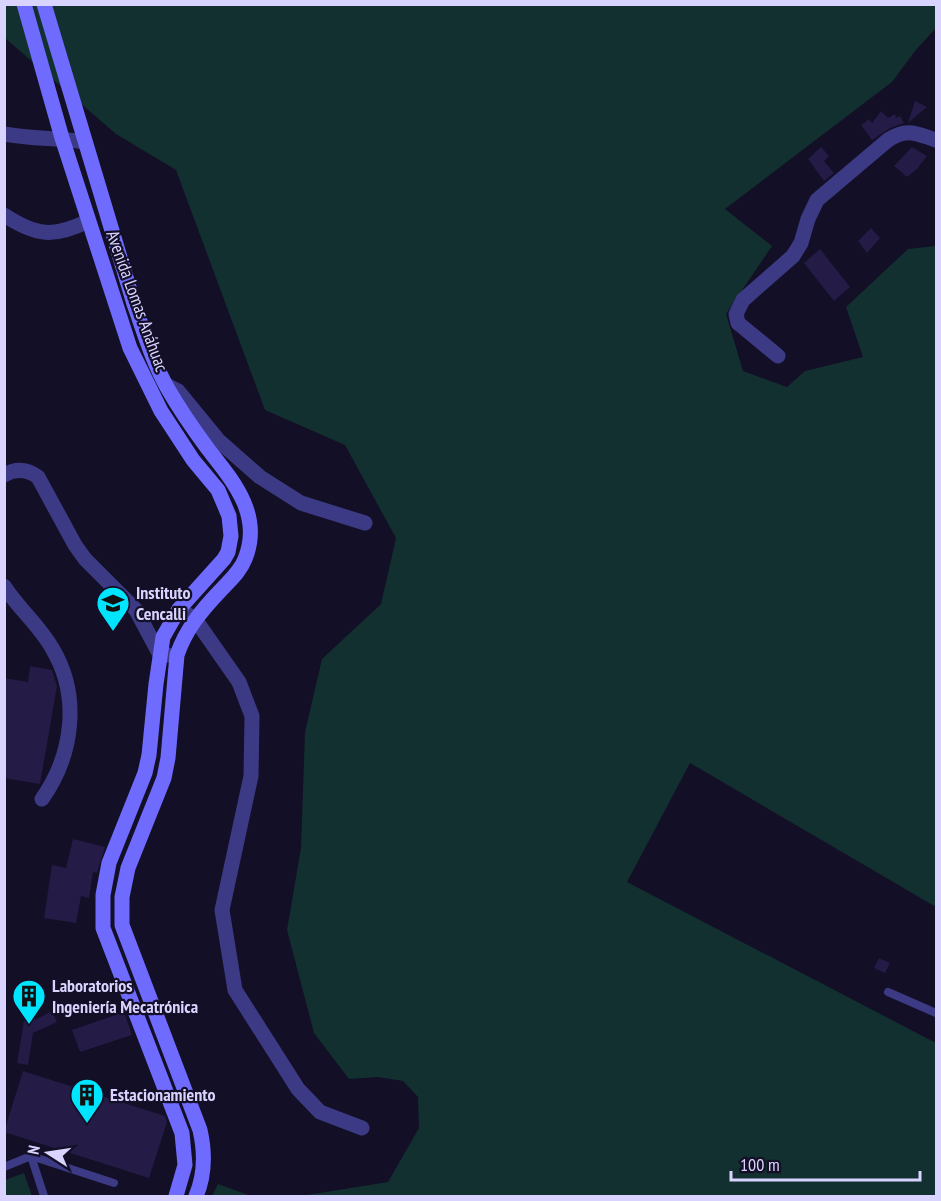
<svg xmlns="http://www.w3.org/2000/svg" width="941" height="1201" viewBox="0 0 941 1201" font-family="'PT Sans Narrow',sans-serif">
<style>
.green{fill:#12302f}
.building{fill:#241b47}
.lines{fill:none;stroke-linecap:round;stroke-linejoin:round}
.path{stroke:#2fb8b0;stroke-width:2;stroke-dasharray:3 4.5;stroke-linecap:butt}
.lane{stroke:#3d3a85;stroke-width:8}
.street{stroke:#3d3a85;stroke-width:15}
.secondary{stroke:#6f6bff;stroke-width:15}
.labels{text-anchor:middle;stroke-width:4.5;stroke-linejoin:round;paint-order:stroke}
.street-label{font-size:18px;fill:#d9d4ff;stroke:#130f26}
.poi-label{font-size:18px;font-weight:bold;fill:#d9d4ff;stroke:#130f26;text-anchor:start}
</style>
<rect width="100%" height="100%" fill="#130f26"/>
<!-- green -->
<path class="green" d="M5 4 936 5V28L915 51 892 82 725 209 772 246 726 314 743 371 787 387 805 371 863 357 846 307 908 249 936 246V907L690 763 627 882 936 1043V1196H301L388 1182 419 1128 418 1097 403 1081 378 1077 349 1079 314 1033 287 930 301 848 305 732 322 659 381 604 396 538 345 445 265 410 176 170 116 134 5 38Z
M24 1173 32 1196H5V1180Z
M218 1184 251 1196H212Z"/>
<!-- building -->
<path class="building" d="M915 101 927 107 908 123Z
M881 111 888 118 895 114 896 118 900 116 904 123 890 128 872 140 861 125 869 119 872 123Z
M821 147 829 156 824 161 834 173 824 181 808 159Z
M912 147 927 156 917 169 907 177 894 166Z
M871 228 880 238 867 253 858 241Z
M820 249 850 287 834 301 804 263Z
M30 666 52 670 57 686 40 784 4 778V678L28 682Z
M73 839 105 847 97 873 93 872 89 898 81 896 76 923 44 918 52 865 66 868Z
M879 958 890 963 885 973 874 968Z
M30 985 41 987 35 1020 52 1011 57 1022 33 1033 28 1065 17 1063Z
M124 1012 132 1035 80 1052 72 1030Z
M23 1071 165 1116 167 1122 149 1178 4 1132Z"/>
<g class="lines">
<!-- path -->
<path class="path" d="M4 809V823"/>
<!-- lane -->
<path class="lane" d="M888 992 936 1013
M31 1156 44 1196
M4 1167 31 1156 114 1183"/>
<!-- street -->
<path class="street" d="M4 134C32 139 58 138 85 142
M4 215C36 236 54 238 88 221
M778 356 738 323 736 314 743 300 793 256 801 243 808 219 817 200 888 140C907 127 917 134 936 140
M166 385 178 391 219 441 260 477 301 503 365 523
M4 475C16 468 27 469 38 477L75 545 85 559 136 610 160 655H168
M4 586C18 608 39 625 52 648 81 696 73 755 42 799
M179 609 195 619 239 682 252 716 251 776 222 910 235 990 298 1089 320 1112 362 1128"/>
<!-- secondary -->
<path class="secondary" d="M24 4 62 138 130 348 161 411 193 460 218 490 229 516 231 536 228 552 224 559 179 609 163 637 156 684 149 755 145 773 109 863 103 895V928L182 1133 185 1165 176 1196
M44 4 134 304C144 332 153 363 168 389 180 410 194 430 208 449 233 481 263 515 245 559 240 572 229 581 220 591 201 611 186 629 177 655L168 758 164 778 128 868 122 897V925L200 1130C205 1152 205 1175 196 1196"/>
</g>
<!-- icons -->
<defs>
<symbol id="university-pin" viewBox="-11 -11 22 30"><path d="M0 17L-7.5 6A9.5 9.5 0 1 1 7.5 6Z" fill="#00e5ff" stroke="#130f26"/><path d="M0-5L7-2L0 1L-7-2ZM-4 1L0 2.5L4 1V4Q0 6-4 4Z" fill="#111"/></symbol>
<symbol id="building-pin" viewBox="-11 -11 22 30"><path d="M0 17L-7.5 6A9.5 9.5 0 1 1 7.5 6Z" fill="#00e5ff" stroke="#130f26"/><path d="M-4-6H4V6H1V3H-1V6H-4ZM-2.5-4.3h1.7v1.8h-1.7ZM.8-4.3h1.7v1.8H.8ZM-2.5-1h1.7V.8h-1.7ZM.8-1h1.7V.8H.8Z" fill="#111"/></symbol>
</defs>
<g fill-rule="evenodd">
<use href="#university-pin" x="94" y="584" width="38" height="52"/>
<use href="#building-pin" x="10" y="977" width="38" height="52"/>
<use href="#building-pin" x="68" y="1076" width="38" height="52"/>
</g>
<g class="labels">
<!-- street labels -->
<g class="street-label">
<text transform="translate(137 301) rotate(70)" y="6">Avenida Lomas Anáhuac</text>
</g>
<!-- poi labels -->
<g class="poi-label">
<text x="136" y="599">Instituto<tspan x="136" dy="21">Cencalli</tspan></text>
<text x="52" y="992">Laboratorios<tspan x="52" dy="21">Ingeniería Mecatrónica</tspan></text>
<text x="110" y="1101">Estacionamiento</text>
</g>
</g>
<!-- border -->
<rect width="941" height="1201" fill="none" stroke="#d9d4ff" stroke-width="12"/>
<!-- north arrow -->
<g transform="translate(48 1153) rotate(282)" stroke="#130f26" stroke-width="4.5" paint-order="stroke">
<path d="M0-4.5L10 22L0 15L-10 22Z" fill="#d9d4ff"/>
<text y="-9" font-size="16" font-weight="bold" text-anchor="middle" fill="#d9d4ff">N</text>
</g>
<!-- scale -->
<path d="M731 1171v9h189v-9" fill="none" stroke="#d9d4ff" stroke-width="3"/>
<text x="740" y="1171" font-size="18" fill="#d9d4ff" stroke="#130f26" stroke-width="4.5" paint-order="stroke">100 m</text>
</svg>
